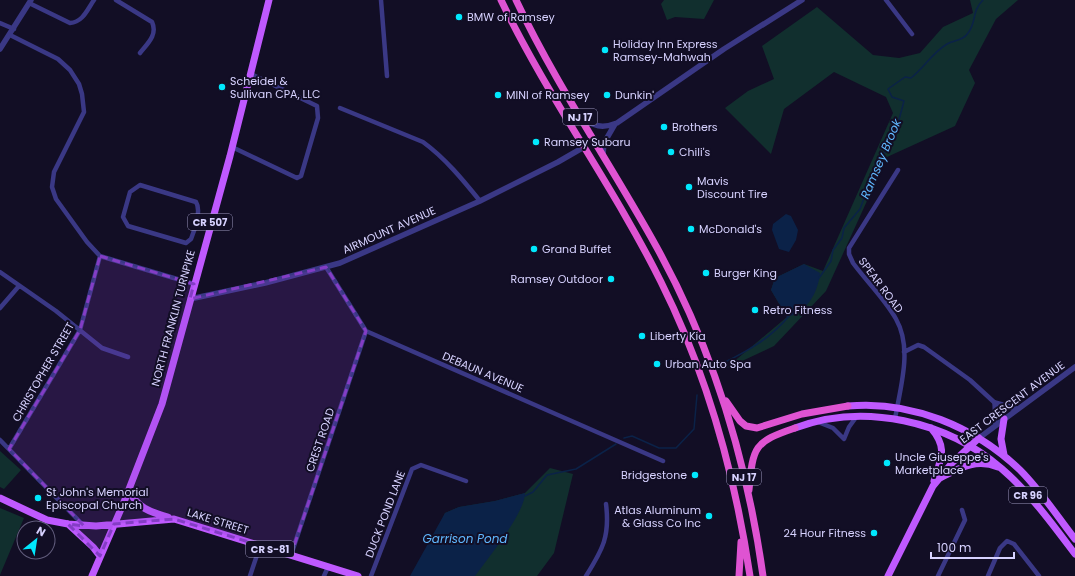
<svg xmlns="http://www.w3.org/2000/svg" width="1075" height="576" viewBox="0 0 1075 576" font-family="Poppins,sans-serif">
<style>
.green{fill:#112f2e}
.water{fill:#0b2248}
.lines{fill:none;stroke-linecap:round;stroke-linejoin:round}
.stream{stroke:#0b2248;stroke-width:1.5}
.minor{stroke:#3a3885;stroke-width:4.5}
.tertiary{stroke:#3a3885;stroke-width:5.5}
.primary{stroke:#bf59ff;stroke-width:7}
.trunk{stroke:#df53d2;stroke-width:7}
.marked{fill:#843dc5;fill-opacity:0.2;stroke:#843dc5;stroke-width:3;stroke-dasharray:8 5;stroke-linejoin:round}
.poi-dot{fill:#00e8fd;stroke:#120e25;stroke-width:1.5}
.labels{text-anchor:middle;stroke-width:4;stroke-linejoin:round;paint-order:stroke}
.shield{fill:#120e25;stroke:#9c97be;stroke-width:1}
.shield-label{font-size:10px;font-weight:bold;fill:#d7d2ff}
.poi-label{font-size:11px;fill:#d7d2ff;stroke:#120e25;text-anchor:start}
.street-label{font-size:11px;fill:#d7d2ff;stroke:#120e25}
.water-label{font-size:12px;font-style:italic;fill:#60b8ff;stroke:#120e25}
</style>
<rect width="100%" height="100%" fill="#120e25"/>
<!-- green -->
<path class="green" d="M664 0H714L704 19 675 17 667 20 661 4Z
M970 0H1018L996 19 969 70 975 83 955 126 887 157 826 291 774 346 725 369 787 317 771 290 775 278 804 264 823 271 893 113 886 97 834 72 784 109 771 154 725 108 748 91 774 79 762 46 817 7 873 55 899 58 920 53 943 27 973 13Z
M0 451 21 470 4 489 0 487Z
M550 468 573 474 554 553 537 576H418L445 513 459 507 495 501 525 493Z
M0 508 24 518 0 575Z"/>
<!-- water -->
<path class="water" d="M786 214 791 216 798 230 796 240 789 252 779 249 772 230 773 224Z
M804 264 820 273C818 293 807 312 787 317L771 290 775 278Z
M525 493C525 513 488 558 475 576H410L445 513 459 507 495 501Z"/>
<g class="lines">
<!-- stream -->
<path class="stream" d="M819 278 831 261 833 250 842 238 844 228 860 209 878 161 890 145 891 137 897 127 904 101 892 97 888 89 905 77 911 78C924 68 932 53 947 44 954 40 963 41 968 33 977 22 971 12 983 0
M721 364C747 352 771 338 789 316
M624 438 632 436 659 448H676L694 429 697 395
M525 496 533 492 547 475 576 469 616 444"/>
<!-- minor -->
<path class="minor" d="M116 0 152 22C158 35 147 44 140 53
M381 0 387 76
M886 0 912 34
M29 3 70 23C83 22 87 10 94 0
M0 23 14 29
M10 35 58 59 70 70 79 84 82 94 84 112 54 172 52 187 56 199 87 242 100 256 194 284
M340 108 423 142C445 158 463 180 480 201
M232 147 297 178 301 176 318 118 317 106 251 74
M201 225 195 228 191 239 186 243 128 226 123 217 130 192 140 185 196 202C203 213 189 222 209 227
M326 267 366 331 663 461
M0 272 56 311 102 348 128 357
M0 308 19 286
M904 352 918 345 924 347 970 380 995 403
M895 419C900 388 913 349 896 319 885 299 867 282 853 263L849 254V248L898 170
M818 422 833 428 844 439
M844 439 849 427 857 416
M0 440 83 525
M9 449 80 330 100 256
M291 555 366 331
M250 576 260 546
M324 576 328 567
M371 576 412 469 421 465 466 481
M586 576C603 549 610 536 606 504
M938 576 965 520 962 510
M988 576 1000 548 1007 541 1014 544 1039 576"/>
<!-- tertiary -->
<path class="tertiary" d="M0 49 31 0
M581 118C594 126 602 129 617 123L724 49 802 0
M603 155 604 143 615 124
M190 299 265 283 340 263 480 201 558 162 584 147
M995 403 1017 409
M995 403 996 425
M979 438 1075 367"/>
<!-- primary -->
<path class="primary" d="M848 406C911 400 975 427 1020 470 1041 491 1057 516 1075 539
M795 428C864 402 947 421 1002 469 1030 493 1053 525 1075 554
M931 428C948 448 941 458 934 481
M1004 455 1001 439 1004 419
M940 478C960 468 976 458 998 467
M129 490C137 508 150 512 168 517
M0 498 47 520 68 524 96 526 174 519 358 576
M68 524 93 547 100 556
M92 576 124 502 162 404 230 156 269 0
M888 576 933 486 952 463 979 438"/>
<!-- trunk -->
<path class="trunk" d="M501 0C548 98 613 185 661 282 707 374 735 475 750 576
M516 0C556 85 610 163 656 246 712 347 747 461 763 576
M726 401 740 421 746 426 757 428 802 414 848 406
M749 490C753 446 754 442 795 428
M739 576 741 542"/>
</g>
<!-- marked area -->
<path class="marked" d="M100 256 194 284 190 299 326 267 366 331 291 555 174 519 114 524 100 556 68 524 84 526 9 449 80 330Z"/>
<!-- markers -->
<g class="poi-dot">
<circle cx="459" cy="17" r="4"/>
<circle cx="605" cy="50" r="4"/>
<circle cx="222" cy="87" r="4"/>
<circle cx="498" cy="95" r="4"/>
<circle cx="607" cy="95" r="4"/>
<circle cx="664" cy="127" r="4"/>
<circle cx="536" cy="142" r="4"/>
<circle cx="671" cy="152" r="4"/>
<circle cx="689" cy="187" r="4"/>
<circle cx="691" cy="229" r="4"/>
<circle cx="534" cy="249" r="4"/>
<circle cx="706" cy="273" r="4"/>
<circle cx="611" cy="279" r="4"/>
<circle cx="755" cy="310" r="4"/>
<circle cx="642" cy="336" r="4"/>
<circle cx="657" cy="364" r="4"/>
<circle cx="887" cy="463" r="4"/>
<circle cx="695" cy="475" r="4"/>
<circle cx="38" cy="498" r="4"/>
<circle cx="709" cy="516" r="4"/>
<circle cx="874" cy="533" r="4"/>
</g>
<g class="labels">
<!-- shield labels -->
<g class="shield">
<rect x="563" y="109" width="34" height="16" rx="3"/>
<rect x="188" y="214" width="44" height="16" rx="3"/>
<rect x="727" y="469" width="34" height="16" rx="3"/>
<rect x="1009" y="487" width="38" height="16" rx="3"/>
<rect x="246" y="541" width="48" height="16" rx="3"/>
</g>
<g class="shield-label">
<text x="580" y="121">NJ 17</text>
<text x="210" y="226">CR 507</text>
<text x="744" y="481">NJ 17</text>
<text x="1028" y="499">CR 96</text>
<text x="270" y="553">CR S-81</text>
</g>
<!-- poi labels -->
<g class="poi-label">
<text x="467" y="21">BMW of Ramsey</text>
<text x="613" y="48">Holiday Inn Express<tspan x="613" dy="13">Ramsey-Mahwah</tspan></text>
<text x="230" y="85">Scheidel &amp;<tspan x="230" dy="13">Sullivan CPA, LLC</tspan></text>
<text x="506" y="99">MINI of Ramsey</text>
<text x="615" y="99">Dunkin'</text>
<text x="672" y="131">Brothers</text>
<text x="544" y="146">Ramsey Subaru</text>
<text x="679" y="156">Chili's</text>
<text x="697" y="185">Mavis<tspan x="697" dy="13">Discount Tire</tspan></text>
<text x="699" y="233">McDonald's</text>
<text x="542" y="253">Grand Buffet</text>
<text x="714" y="277">Burger King</text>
<text x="603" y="283" text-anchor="end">Ramsey Outdoor</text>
<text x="763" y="314">Retro Fitness</text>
<text x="650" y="340">Liberty Kia</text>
<text x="665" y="368">Urban Auto Spa</text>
<text x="895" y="461">Uncle Giuseppe's<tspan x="895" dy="13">Marketplace</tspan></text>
<text x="687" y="479" text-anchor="end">Bridgestone</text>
<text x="46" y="496">St John's Memorial<tspan x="46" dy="13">Episcopal Church</tspan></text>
<text x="701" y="514" text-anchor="end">Atlas Aluminum<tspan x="701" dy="13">&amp; Glass Co Inc</tspan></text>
<text x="866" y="537" text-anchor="end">24 Hour Fitness</text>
</g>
<!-- street labels -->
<g class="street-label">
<text transform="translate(389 230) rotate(-24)" y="4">AIRMOUNT AVENUE</text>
<text transform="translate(881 285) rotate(53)" y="4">SPEAR ROAD</text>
<text transform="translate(173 318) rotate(-75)" y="4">NORTH FRANKLIN TURNPIKE</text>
<text transform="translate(43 372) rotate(-60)" y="4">CHRISTOPHER STREET</text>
<text transform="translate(483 372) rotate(23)" y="4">DEBAUN AVENUE</text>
<text transform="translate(1012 402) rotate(-37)" y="4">EAST CRESCENT AVENUE</text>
<text transform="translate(320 440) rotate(-71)" y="4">CREST ROAD</text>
<text transform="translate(385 514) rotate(-69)" y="4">DUCK POND LANE</text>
<text transform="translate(218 521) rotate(17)" y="4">LAKE STREET</text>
</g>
<!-- water labels -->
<g class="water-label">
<text transform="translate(881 159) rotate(-67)" y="4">Ramsey Brook</text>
<text x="465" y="543">Garrison Pond</text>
</g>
</g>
<!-- north arrow -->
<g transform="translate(36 540) rotate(30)"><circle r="19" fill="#120e25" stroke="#615c7c"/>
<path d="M0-3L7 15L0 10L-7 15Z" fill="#00e8fd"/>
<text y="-6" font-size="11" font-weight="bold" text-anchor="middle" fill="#d7d2ff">N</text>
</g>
<!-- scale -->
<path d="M931 552v6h83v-6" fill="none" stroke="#d7d2ff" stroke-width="2"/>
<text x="937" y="552" font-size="12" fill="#d7d2ff" stroke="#120e25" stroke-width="3" paint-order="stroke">100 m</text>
</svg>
